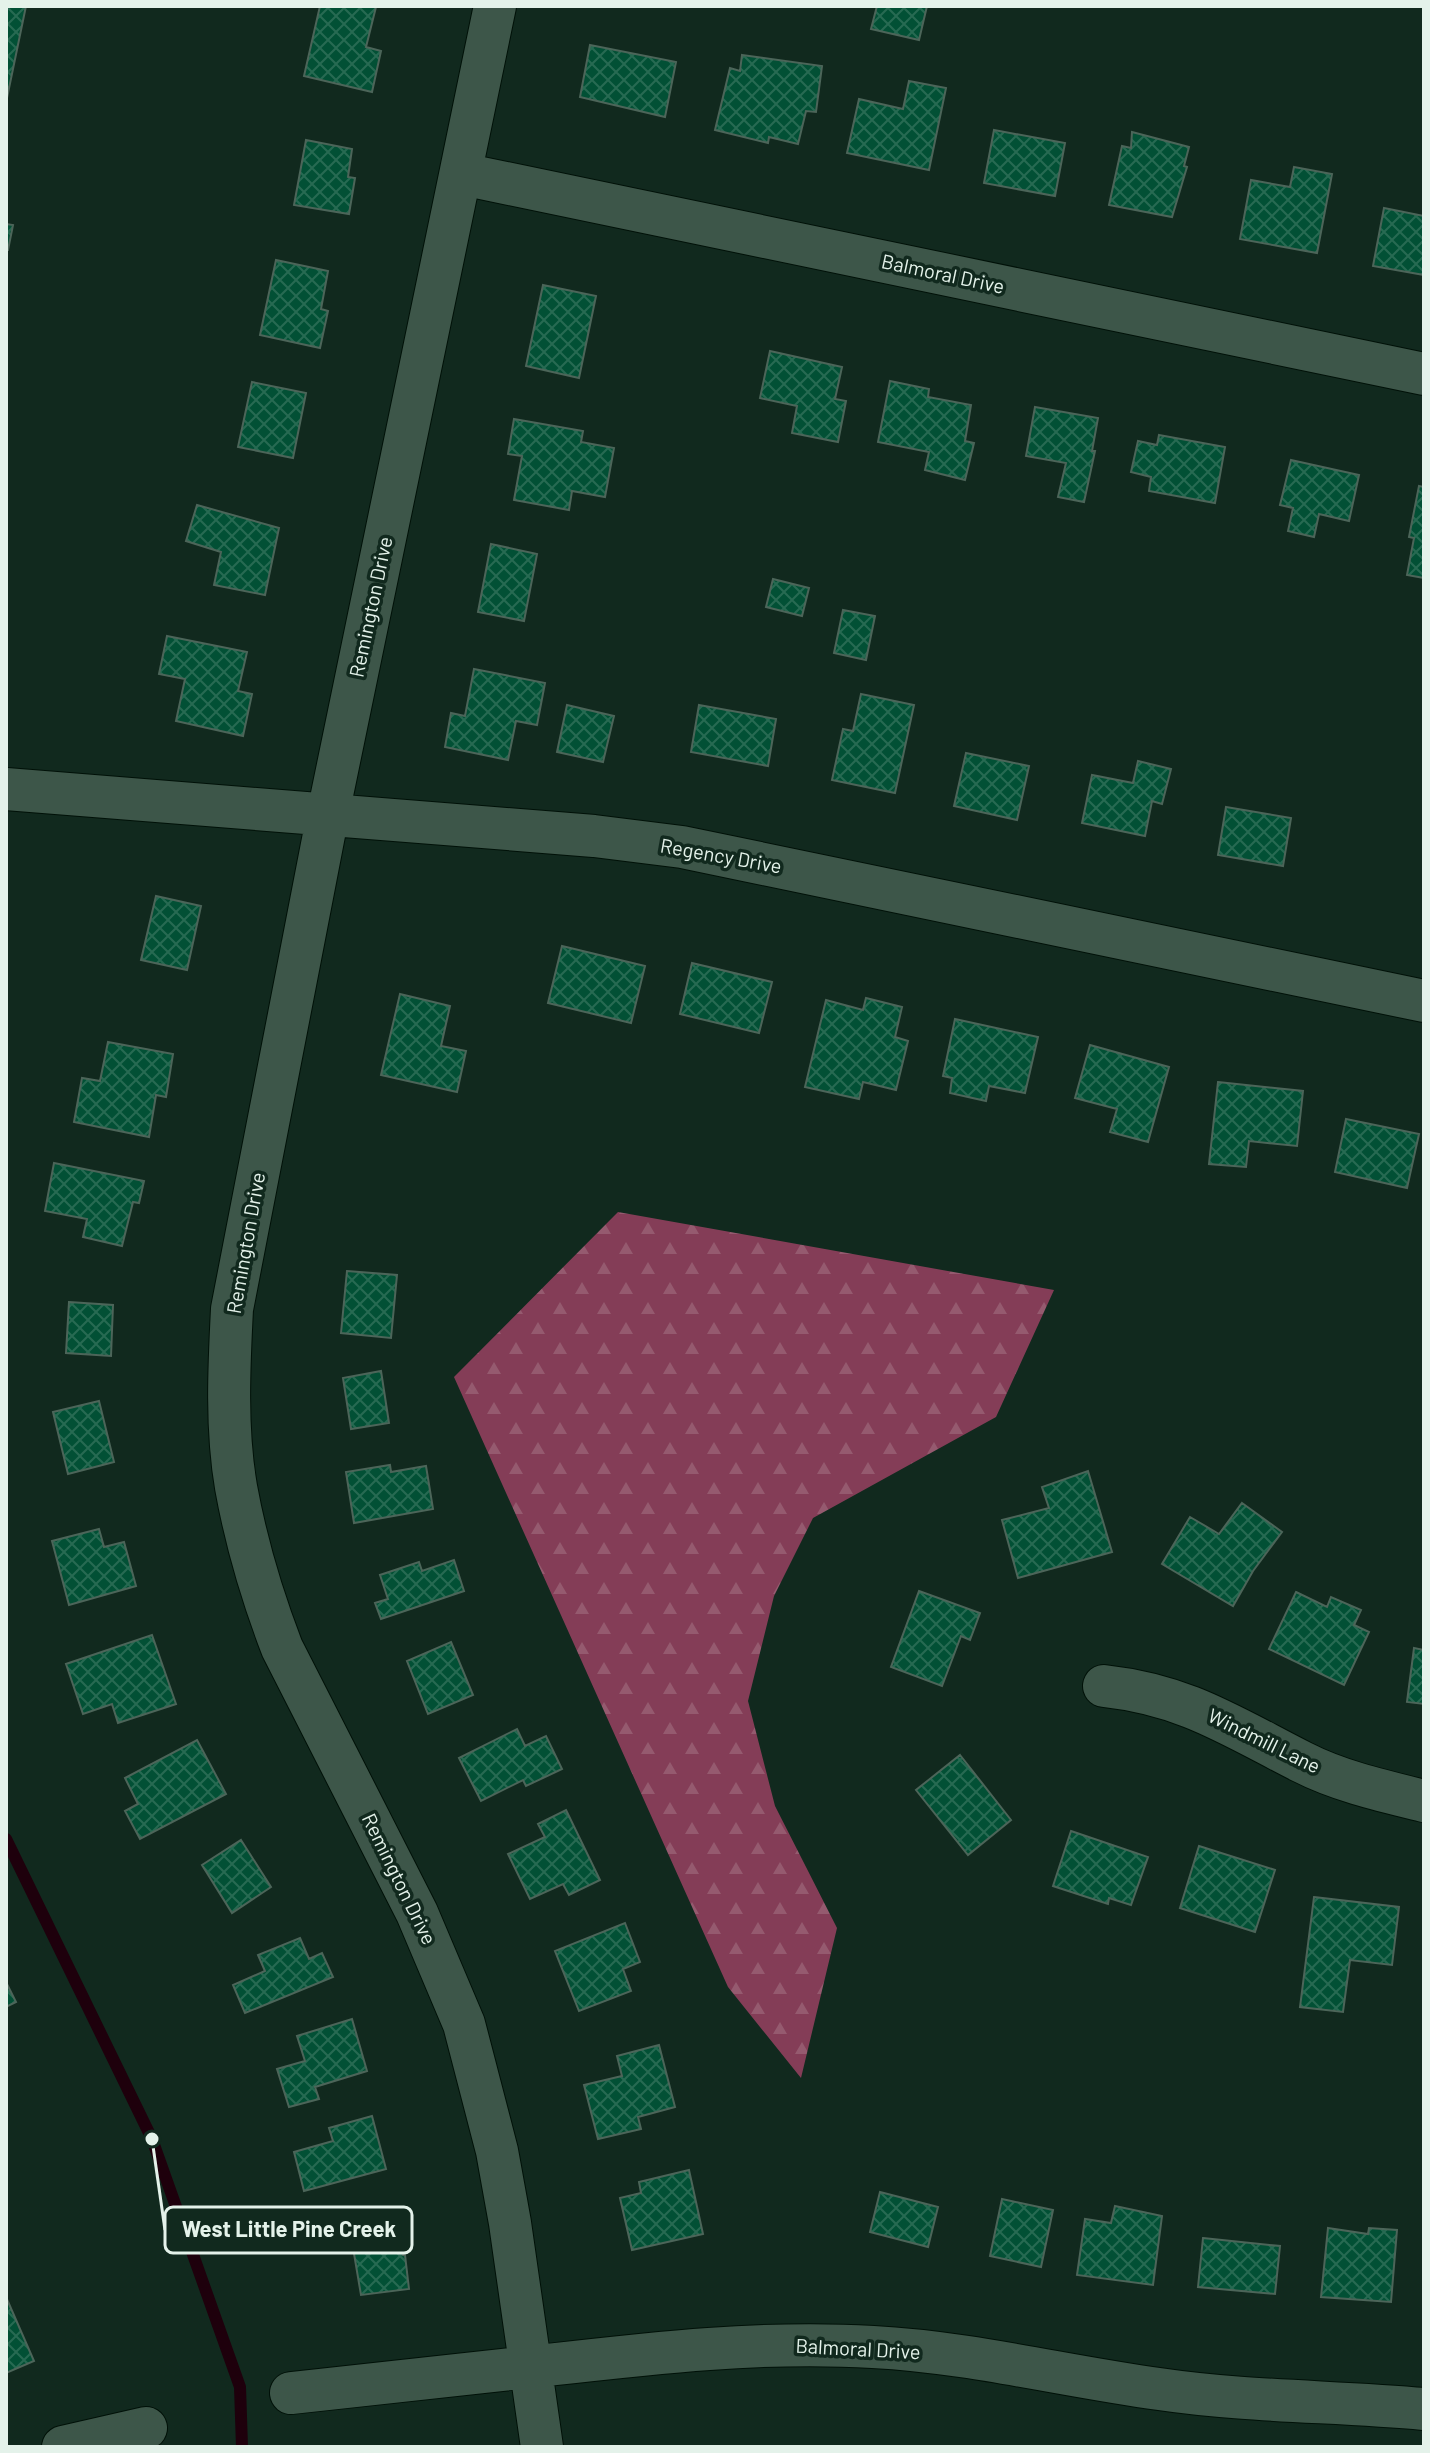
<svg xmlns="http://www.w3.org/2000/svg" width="1430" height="2453" viewBox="0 0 1430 2453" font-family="Barlow,sans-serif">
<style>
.forest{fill:url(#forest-firs)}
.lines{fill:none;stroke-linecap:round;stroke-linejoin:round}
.stream{stroke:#1e000c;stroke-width:12}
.building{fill:url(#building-cross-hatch);stroke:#4c6559;stroke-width:2}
.minor-casing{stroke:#001108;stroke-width:44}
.minor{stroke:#3d5649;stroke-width:42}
.labels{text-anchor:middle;stroke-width:7;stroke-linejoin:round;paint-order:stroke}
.street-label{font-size:20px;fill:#e4f2ea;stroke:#11291e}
.leader{fill:none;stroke:#e4f2ea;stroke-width:3}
.callout-dot{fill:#e4f2ea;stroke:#11291e;stroke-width:3}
.callout{fill:#11291e;stroke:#e4f2ea;stroke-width:3}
.callout-label{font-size:22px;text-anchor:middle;font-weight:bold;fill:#e4f2ea}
</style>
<defs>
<pattern id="forest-firs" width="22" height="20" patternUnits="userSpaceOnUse" patternTransform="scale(2)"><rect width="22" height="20" fill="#843d57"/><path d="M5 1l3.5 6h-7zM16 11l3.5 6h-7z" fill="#955a6f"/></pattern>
<pattern id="building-cross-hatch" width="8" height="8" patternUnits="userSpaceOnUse" patternTransform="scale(2)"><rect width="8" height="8" fill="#025035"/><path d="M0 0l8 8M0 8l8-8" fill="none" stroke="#276a52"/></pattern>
</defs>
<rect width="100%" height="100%" fill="#11291e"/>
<!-- forest -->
<path class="forest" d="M618 1212 1054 1290 996 1417 813 1518 774 1596 748 1701 775 1806 837 1928 801 2078 728 1987 454 1377Z"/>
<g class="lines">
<!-- stream -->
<path class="stream" d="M6 1839 152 2139 240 2387 242 2447"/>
</g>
<!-- building -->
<path class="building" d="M6 6H26L7 98H6Z
M320 6 376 7 366 47 381 51 372 92 304 76Z
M877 6H927L919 40 871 29Z
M590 45 676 62 665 117 580 97Z
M742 55 822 66 816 112 806 111 798 144 769 137 768 143 715 130 730 68 740 71Z
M909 81 946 88 929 170 847 153 859 99 903 109Z
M994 130 1065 143 1055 196 984 183Z
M1132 132 1189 147 1184 166 1187 167 1172 217 1109 205 1122 146 1131 148Z
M306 140 352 149 348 177 355 178 349 214 294 205Z
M1294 167 1332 174 1317 253 1240 239 1251 180 1290 187Z
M1384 208 1424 216V275L1373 266Z
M6 224 13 225 8 250H6Z
M276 260 328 271 321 309 328 311 320 348 260 335Z
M543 285 596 296 579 378 526 366Z
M770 351 842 367 835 399 846 401 838 442 792 433 797 406 760 398Z
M890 381 929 389 928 397 971 405 965 441 974 443 965 480 925 470 929 452 878 442Z
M252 382 306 393 293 458 238 447Z
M1035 407 1098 418 1092 451H1095L1084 502 1058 497 1066 463 1026 456Z
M514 419 583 431 581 442 614 448 605 497 572 491 569 510 514 500 522 456 508 454Z
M1159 435 1225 447 1215 503 1149 491 1151 477 1131 472 1138 441 1157 445Z
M1291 460 1359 475 1349 521 1319 514 1314 537 1288 531 1293 508 1280 505Z
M1419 486 1424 487V578L1407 575 1414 538 1409 537Z
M197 505 279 528 265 595 214 585 221 552 186 541Z
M491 544 537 554 524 621 478 612Z
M773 579 809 588 802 616 766 607Z
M843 610 875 616 866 660 834 653Z
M167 636 247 652 238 691 252 694 243 736 176 721 185 679 159 674Z
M474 669 545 683 537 725 516 721 508 760 445 747 451 713 465 716Z
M861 694 914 705 895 793 832 780 843 729 853 731Z
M567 705 614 716 603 762 557 752Z
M699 705 776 719 768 766 691 752Z
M966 753 1029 766 1017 820 954 806Z
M1138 761 1171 769 1162 804 1152 801 1145 836 1082 823 1092 775 1133 783Z
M1226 807 1291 818 1283 866 1218 855Z
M156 896 201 906 187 970 141 960Z
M562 946 645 966 631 1023 548 1003Z
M692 963 772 982 759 1033 680 1014Z
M400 994 450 1006 441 1046 466 1051 457 1092 381 1075Z
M866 998 902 1007 895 1037 908 1041 896 1090 863 1082 859 1099 805 1087 826 1000 863 1010Z
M955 1019 1038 1037 1025 1093 989 1086 986 1101 950 1093 952 1078 943 1076Z
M108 1042 173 1054 166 1097 156 1095 149 1137 74 1122 82 1078 100 1081Z
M1090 1045 1169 1067 1148 1142 1110 1132 1117 1109 1075 1098Z
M1218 1082 1303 1091 1297 1146 1249 1141 1246 1167 1209 1164Z
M1346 1119 1419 1134 1407 1188 1335 1172Z
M54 1163 144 1181 139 1203 133 1202 122 1246 83 1237 87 1219 45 1211Z
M347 1271 397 1275 391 1338 341 1333Z
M69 1302 113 1305 111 1356 66 1353Z
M381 1371 389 1423 351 1429 343 1378Z
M99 1401 114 1462 68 1474 53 1412Z
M390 1465 391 1472 426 1466 433 1509 354 1523 346 1472Z
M1088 1471 1112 1552 1018 1578 1002 1520 1049 1508 1042 1487Z
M1242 1503 1282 1532 1253 1571 1233 1606 1162 1564 1190 1517 1219 1534Z
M99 1529 104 1547 124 1542 136 1586 69 1605 52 1541Z
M454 1560 464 1591 381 1619 375 1603 388 1599 380 1575 419 1562 422 1571Z
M919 1591 980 1613 970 1640 961 1636 942 1686 891 1667Z
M1296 1592 1327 1607 1331 1597 1361 1610 1354 1625 1369 1632 1344 1685 1269 1649Z
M152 1635 176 1704 118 1723 112 1704 83 1714 66 1664Z
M451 1642 473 1695 428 1714 407 1661Z
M1414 1648 1424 1650V1704L1407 1702Z
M517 1729 525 1746 546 1736 562 1769 526 1786 523 1780 481 1801 459 1758Z
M197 1740 226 1794 140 1839 125 1811 138 1804 125 1778Z
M960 1755 1011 1820 968 1855 916 1790Z
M566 1810 600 1880 569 1895 563 1884 530 1899 508 1854 545 1837 538 1824Z
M1071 1831 1148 1857 1131 1905 1109 1898 1108 1904 1053 1886Z
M241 1840 271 1887 232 1913 202 1865Z
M1199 1846 1275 1870 1255 1932 1180 1908Z
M1314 1897 1399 1907 1392 1965 1350 1960 1343 2012 1300 2007Z
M625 1923 640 1962 623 1969 631 1991 579 2011 555 1951Z
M300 1938 309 1959 322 1953 333 1977 245 2013 233 1985 265 1971 258 1955Z
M6 1982 16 2002 6 2007Z
M352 2019 367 2071 315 2087 319 2099 289 2107 277 2069 305 2061 297 2036Z
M659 2045 675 2107 638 2117 641 2129 598 2139 584 2085 622 2076 617 2056Z
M372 2116 386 2169 304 2191 294 2152 333 2141 329 2128Z
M689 2170 703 2234 632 2250 620 2198 641 2193 639 2182Z
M880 2192 938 2207 928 2247 870 2232Z
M1002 2199 1053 2210 1041 2267 990 2256Z
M1115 2206 1162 2216 1153 2285 1077 2275 1085 2219 1111 2223Z
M395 2215 403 2255H405L409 2289 361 2295 349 2224Z
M1328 2228 1368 2234 1369 2228 1397 2230 1391 2302 1321 2297Z
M1203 2238 1280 2246 1275 2294 1198 2287Z
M6 2297 34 2361 6 2373Z"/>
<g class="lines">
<defs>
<path id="minor" d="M495 6 328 814 232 1309C229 1367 226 1429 236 1487 246 1542 262 1596 282 1648L417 1913 464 2024 497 2151 510 2223 542 2447
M462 174 1424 374
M6 789 594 836 682 847 1424 1001
M1104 1686C1186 1695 1231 1726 1302 1762 1339 1781 1383 1791 1424 1801
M291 2393C370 2384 450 2375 530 2367 644 2354 758 2340 873 2347 969 2352 1064 2376 1159 2389 1247 2402 1336 2401 1424 2409
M63 2447 146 2428"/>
</defs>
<!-- minor casing -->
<use href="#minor" class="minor-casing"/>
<!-- minor -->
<use href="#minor" class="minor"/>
</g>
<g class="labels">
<!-- street labels -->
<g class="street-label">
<text transform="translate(943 274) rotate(12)" y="7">Balmoral Drive</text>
<text transform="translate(371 607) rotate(-78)" y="7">Remington Drive</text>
<text transform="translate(721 856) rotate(10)" y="7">Regency Drive</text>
<text transform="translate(246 1243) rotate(-80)" y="7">Remington Drive</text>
<text transform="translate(1264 1741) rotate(26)" y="7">Windmill Lane</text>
<text transform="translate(399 1879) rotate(64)" y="7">Remington Drive</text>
<text transform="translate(858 2349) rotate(3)" y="7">Balmoral Drive</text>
</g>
</g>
<!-- callouts -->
<path class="leader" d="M152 2139L165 2230"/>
<circle class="callout-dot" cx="152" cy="2139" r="8"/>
<rect class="callout" x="165" y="2207" width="247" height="46" rx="8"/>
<g class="callout-label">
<text x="289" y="2237">West Little Pine Creek</text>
</g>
<!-- border -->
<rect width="1430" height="2453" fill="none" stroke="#e4f2ea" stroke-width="16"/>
</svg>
